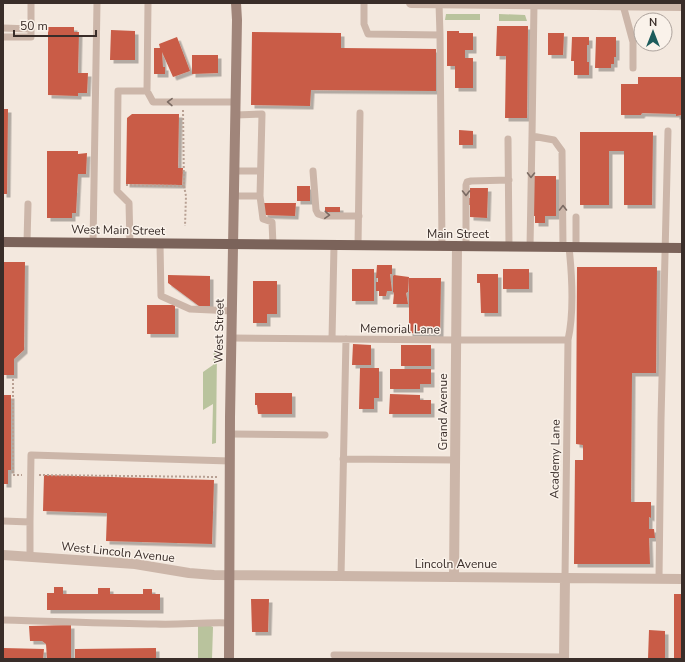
<svg xmlns="http://www.w3.org/2000/svg" width="685" height="662" viewBox="0 0 685 662" font-family="'Nunito Sans',sans-serif">
<style>
.green{fill:#b9c39d}
.building{fill:#c95c46;filter:url(#shadow)}
.lines{fill:none;stroke-linecap:round;stroke-linejoin:round}
.path{stroke:#b8a093;stroke-width:2;stroke-dasharray:2 2;stroke-linecap:butt}
.service{stroke:#ccb6a9;stroke-width:7}
.minor{stroke:#ccb6a9;stroke-width:10}
.tertiary{stroke:#ccb6a9;stroke-width:10}
.secondary{stroke:#a0857a;stroke-width:10}
.primary{stroke:#7b635a;stroke-width:10}
.oneway{stroke:#7b6b63}
.labels{text-anchor:middle;stroke-width:3;stroke-linejoin:round;paint-order:stroke}
.street-label{font-size:12px;fill:#392d29;stroke:#faf2ea}
</style>
<defs>
<filter id="shadow"><feDropShadow dx="3.5" dy="3.5" stdDeviation="0" flood-color="#0004"/></filter>
</defs>
<rect width="100%" height="100%" fill="#f3e8de"/>
<!-- green -->
<path class="green" d="M446 14H480V20H445Z
M499 14 525 15 527 21H499Z
M214 349H217L216 443 212 444 213 404 203 410V372L213 365Z
M198 625 211 626 213 627 212 659H198Z"/>
<!-- building -->
<path class="building" d="M497 26H528L527 118H505L506 56H496Z
M48 27H74V32H79L78 73H88L87 93H78V96L48 95Z
M111 30 135 31V60H110Z
M447 31H459V33H473V50H465V58H473V88H455V66H447Z
M252 32 341 33V48L436 49V91L311 90 310 106 251 105Z
M548 33H564L563 55H548Z
M177 37 190 71 173 77 162 52 163 67H165V74H154V48H160L159 44Z
M572 37H589V45H587V62H589V75H574V61H571Z
M596 37H616V57H614V64H611V68H595Z
M192 55H218V73L192 74Z
M638 77H682V115L676 116V114L642 113 641 115H621V84H638Z
M3 109H8L7 194H3Z
M132 114H179L178 168H183L182 185 126 184 127 118Z
M459 130 473 131V145H459Z
M580 132H653L652 205H624V151H609V205H580Z
M47 151H78V154L87 153 86 174H78L76 213H72V218H47Z
M532 176H556V216H545V223H535V216H532Z
M297 186H310V201H297Z
M470 188H488L487 218 470 217V205H467V198H470Z
M264 203H296L295 216 264 215Z
M325 207H340V212H325Z
M3 262H25L24 350 14 359V375H3Z
M377 265H392V274H390L392 291H387L386 296H379V291H376V282H378V278H376Z
M577 267H657L656 373H632L631 502H651V518L649 517V529H654L655 538H649L650 564H574L575 460H583V445L576 444Z
M352 269H374V301H352Z
M503 269H529V289H503Z
M477 274H498V313H481L480 283H477Z
M168 275 210 276V306H199L168 283Z
M394 275 409 277 408 292 406 293 408 304H393L394 293 393 292V276Z
M409 278H441L440 334 409 333Z
M253 281H277V314H267V323H253Z
M147 305H175V334H147Z
M353 344 371 345V365H352Z
M401 345H431V366H401Z
M360 368H379V398H374V409H359Z
M390 369H431V384H420V389H390Z
M255 393H292V414H258L257 405H255Z
M390 394 420 395V400H431V414H389Z
M3 395H11V470H8V484H3Z
M44 475 214 480 212 544 106 541 107 513 43 511Z
M54 587H63V594H98V588H110V594H143V589H152V594H160V610H47V593H54Z
M674 594H682V659H674Z
M251 599H269L268 632H252Z
M71 625V659H47L46 644 42 641H30L29 626Z
M649 630 665 631V659H648Z
M3 648 44 649 43 659H3Z
M156 648V659H75V649Z"/>
<g class="lines">
<!-- path -->
<path class="path" d="M126 185 184 186 183 110
M184 186 186 196 185 226
M13 379V475H22
M39 475 218 477"/>
<!-- service -->
<path class="service" d="M148 3 147 91 153 102H236
M364 3V24L368 34 440 35 439 3
M534 4 532 136 554 140 562 151 563 247
M623 5 633 42V68
M3 28 31 29
M440 35 442 246
M3 37H31V3
M508 139 509 247
M235 171H260
M313 171 316 210 318 214 324 216H359
M234 196H260L262 114 236 115
M260 196 263 219 272 222 273 245
M27 242 28 204
M93 243 97 3
M130 244 129 203 117 191 118 91H147
M160 244 161 296 190 309 233 311
M358 246 360 113
M466 247V185L467 182 471 181 509 180
M530 247 532 136
M576 247V217
M232 338 456 340H568
M332 339 334 246
M230 434 325 435
M343 459 455 460
M3 521 30 522V556
M30 522 31 455 230 461
M341 576 346 339
M565 578 568 340C574 313 572 275 569 247
M659 579 661 420 668 131
M3 620C54 621 105 624 156 624 180 625 204 622 229 623
M334 655 564 657"/>
<!-- minor -->
<path class="minor" d="M3 555 135 564 189 573 214 575 682 579
M454 577 457 247
M564 659 565 578"/>
<!-- tertiary -->
<path class="tertiary" d="M411 3 682 6"/>
<!-- secondary -->
<path class="secondary" d="M229 659 230 417 237 20 236 3"/>
<!-- primary -->
<path class="primary" d="M3 242 682 248"/>
</g>
<!-- one-way arrows -->
<defs><path id="oneway-chevron" d="M-2-3.5L2.5 0L-2 3.5" fill="none" stroke-width="1.6" stroke-linecap="round" stroke-linejoin="round"/></defs>
<g class="oneway">
<use href="#oneway-chevron" transform="translate(170 102) rotate(-179)"/>
<use href="#oneway-chevron" transform="translate(531 175) rotate(91)"/>
<use href="#oneway-chevron" transform="translate(466 193) rotate(90)"/>
<use href="#oneway-chevron" transform="translate(563 208) rotate(-90)"/>
<use href="#oneway-chevron" transform="translate(327 215) rotate(4)"/>
</g>
<g class="labels">
<!-- street labels -->
<g class="street-label">
<text transform="translate(118 230) rotate(1)" y="4">West Main Street</text>
<text x="458" y="238">Main Street</text>
<text transform="translate(400 329) rotate(1)" y="4">Memorial Lane</text>
<text transform="translate(219 331) rotate(-89)" y="4">West Street</text>
<text transform="translate(443 412) rotate(-90)" y="4">Grand Avenue</text>
<text transform="translate(555 459) rotate(-89)" y="4">Academy Lane</text>
<text transform="translate(118 552) rotate(6)" y="4">West Lincoln Avenue</text>
<text x="456" y="568">Lincoln Avenue</text>
</g>
</g>
<!-- border -->
<rect width="685" height="662" fill="none" stroke="#392d29" stroke-width="8"/>
<!-- north arrow -->
<g transform="translate(653 32)"><circle r="19" fill="#faf2ea" stroke="#ada39d"/>
<path d="M0-3L7 15L0 10L-7 15Z" fill="#1d5c5c"/>
<text y="-6" font-size="11" font-weight="bold" text-anchor="middle" fill="#392d29">N</text>
</g>
<!-- scale -->
<path d="M14 30v6h82v-6" fill="none" stroke="#392d29" stroke-width="2"/>
<text x="20" y="30" font-size="12" fill="#392d29" stroke="#faf2ea" stroke-width="3" paint-order="stroke">50 m</text>
</svg>
